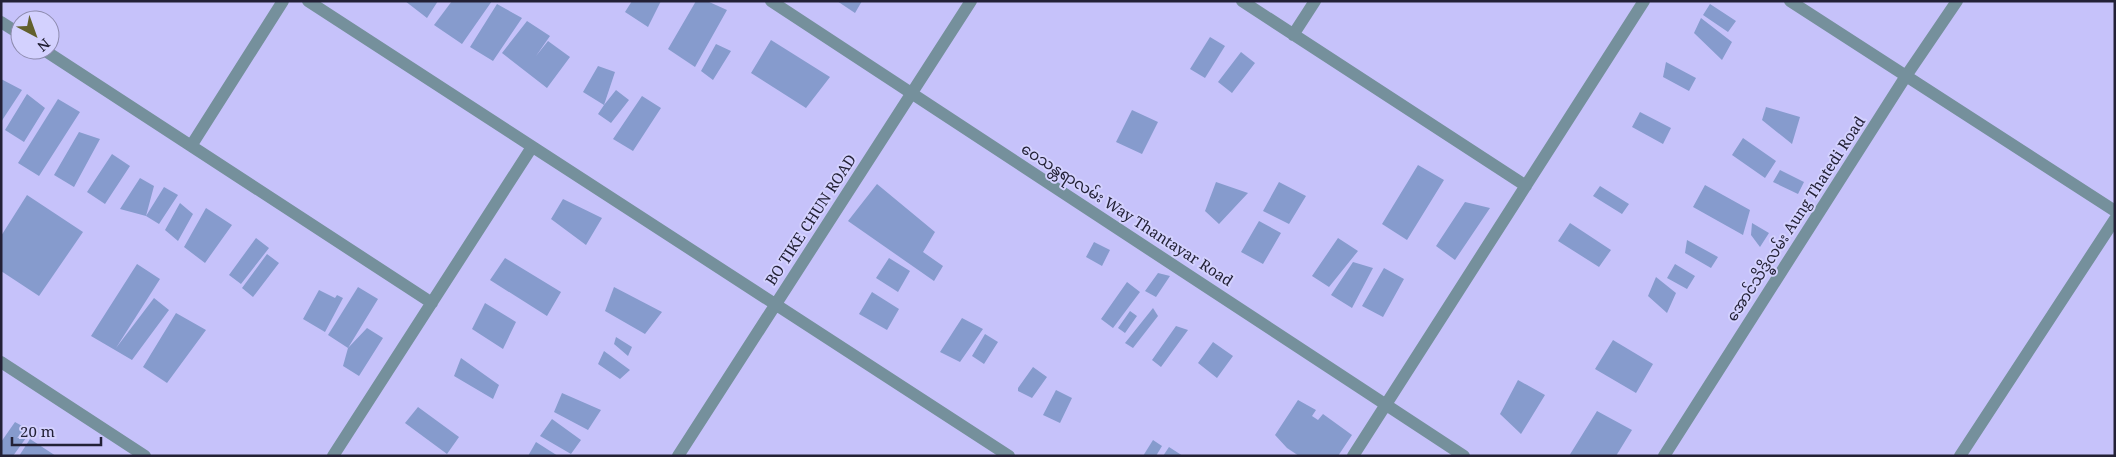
<svg xmlns="http://www.w3.org/2000/svg" width="2116" height="457" viewBox="0 0 2116 457" font-family="'Noto Serif','Noto Sans Myanmar',serif">
<style>
.building{fill:#869bcd}
.lines{fill:none;stroke-linecap:round;stroke-linejoin:round}
.minor{stroke:#75909c;stroke-width:12}
.labels{text-anchor:middle;stroke-width:4;stroke-linejoin:round;paint-order:stroke}
.street-label{font-size:15px;fill:#232136;stroke:#d3d1fe}
</style>
<rect width="100%" height="100%" fill="#c6c2fa"/>
<!-- building -->
<path class="building" d="M405 1H438L427 18Z
M452 1H492L462 44 434 25Z
M632 1H661L648 27 625 12Z
M696 1H707L727 10 695 67 668 49Z
M837 1H862L855 13Z
M497 4 522 18 493 61 470 47Z
M1710 4 1736 21 1728 32 1703 15Z
M1701 18 1732 42 1722 60 1694 33Z
M527 21 550 36 536 56 548 41 570 57 547 88 502 53Z
M1210 37 1225 46 1205 78 1190 69Z
M771 40 830 77 806 108 751 73Z
M716 44 731 51 713 80 701 71Z
M1241 52 1255 63 1232 93 1218 82Z
M1666 62 1696 78 1689 91 1663 77Z
M598 66 615 72 604 105 616 90 629 100 611 123 598 114 604 105 583 92Z
M1 79 22 90 1 122Z
M27 94 45 108 24 142 5 130Z
M642 96 661 108 633 151 613 139Z
M58 99 80 112 39 176 18 163Z
M1766 107 1800 117 1792 144 1762 120Z
M1132 110 1158 122 1142 154 1116 142Z
M1640 112 1671 128 1663 144 1632 127Z
M79 132 100 139 74 187 54 175Z
M1743 138 1776 161 1765 178 1732 155Z
M112 154 130 166 105 204 87 192Z
M1418 165 1444 180 1407 240 1382 224Z
M1780 170 1804 182 1798 194 1773 182Z
M140 178 154 186 146 216 164 187 178 195 159 224 146 216 120 209Z
M1216 182 1248 193 1219 224 1205 211Z
M1279 182 1306 196 1289 224 1263 211Z
M877 184 935 232 923 252 943 266 934 281 848 221Z
M1705 185 1750 210 1743 235 1693 207Z
M1600 186 1629 204 1622 214 1593 196Z
M27 195 83 232 39 296 1 271V236Z
M563 199 602 218 586 245 551 219Z
M1465 202 1490 208 1455 260 1436 246Z
M180 203 193 214 178 241 165 230Z
M206 208 232 225 205 263 184 247Z
M1259 221 1281 233 1263 264 1241 252Z
M1570 223 1611 250 1599 267 1558 241Z
M1752 223 1769 233 1760 247 1751 235Z
M256 238 269 248 241 284 229 275Z
M1338 238 1358 251 1329 287 1312 276Z
M1687 240 1718 257 1711 268 1685 253Z
M1094 242 1110 250 1102 266 1086 257Z
M267 254 279 263 253 297 242 288Z
M505 258 561 292 547 316 490 280Z
M889 258 910 271 898 292 876 278Z
M1353 262 1373 268 1352 308 1331 295Z
M137 264 160 279 116 348 154 298 169 310 132 360 91 336Z
M1675 264 1695 276 1687 289 1667 278Z
M1384 268 1404 279 1383 317 1362 306Z
M1158 273 1170 276 1156 297 1145 291Z
M1656 277 1676 293 1667 313 1648 296Z
M1127 282 1140 292 1113 328 1101 319Z
M358 287 378 299 348 348 328 335Z
M614 287 662 312 645 334 605 311Z
M319 290 335 298 337 295 343 298 325 332 303 319Z
M872 292 899 309 887 330 859 314Z
M485 303 516 322 503 349 472 329Z
M1153 308 1158 316 1133 348 1125 343Z
M1130 311 1137 316 1125 333 1118 328Z
M176 313 206 330 167 383 143 367Z
M962 318 983 329 960 362 940 352Z
M1176 326 1188 330 1161 367 1152 360Z
M367 328 383 338 359 376 343 366 348 348Z
M985 334 998 342 984 364 972 356Z
M616 337 632 347 628 356 614 344Z
M1613 340 1653 364 1636 393 1595 369Z
M1213 342 1233 356 1217 378 1198 363Z
M604 351 630 370 620 379 598 364Z
M461 358 499 385 493 399 454 376Z
M1033 367 1047 377 1032 398 1018 391V388Z
M1518 380 1545 395 1521 434 1500 414Z
M1056 390 1072 398 1060 423 1043 415Z
M562 393 601 410 588 430 554 412Z
M1298 400 1316 410 1312 416 1318 420 1323 414 1352 435 1338 456H1299L1287 448 1275 435Z
M418 407 459 437 447 454 405 423Z
M1597 411 1632 430 1616 456H1569Z
M552 419 581 440 571 454 540 436Z
M15 422 31 431 13 456H1V442Z
M30 439 56 456H19Z
M1153 440 1162 446 1156 456H1143Z
M536 442 558 456H528Z
M1169 447 1183 456H1163Z"/>
<g class="lines">
<!-- minor -->
<path class="minor" d="M308 1 1009 456
M771 1 1464 456
M1242 1 1526 186
M1790 1 2115 211
M1 22 20 34
M1293 35 1315 1
M44 50 432 303
M191 146 283 1
M1 362 145 456
M333 456 532 147
M678 456 971 1
M1353 456 1644 1
M1664 456 1906 76 1957 1
M1960 456 2115 219"/>
</g>
<g class="labels">
<!-- street labels -->
<g class="street-label">
<text transform="translate(1127 215) rotate(33)" y="5">ဝေသန္တရာလမ်း Way Thantayar Road</text>
<text transform="translate(1796 219) rotate(-57)" y="5">အောင်သိဒ္ဓိလမ်း Aung Thatedi Road</text>
<text transform="translate(811 220) rotate(-57)" y="5">BO TIKE CHUN ROAD</text>
</g>
</g>
<!-- border -->
<rect width="2116" height="457" fill="none" stroke="#232136" stroke-width="5"/>
<!-- north arrow -->
<g transform="translate(35 35) rotate(139)"><circle r="24" fill="#d3d1fe" stroke="#8d8bae"/>
<path d="M0-4L9 19L0 12L-9 19Z" fill="#62602d"/>
<text y="-8" font-size="14" font-weight="bold" text-anchor="middle" fill="#232136">N</text>
</g>
<!-- scale -->
<path d="M12 437v8h89v-8" fill="none" stroke="#232136" stroke-width="2.5"/>
<text x="20" y="437" font-size="15" fill="#232136" stroke="#d3d1fe" stroke-width="4" paint-order="stroke">20 m</text>
</svg>
